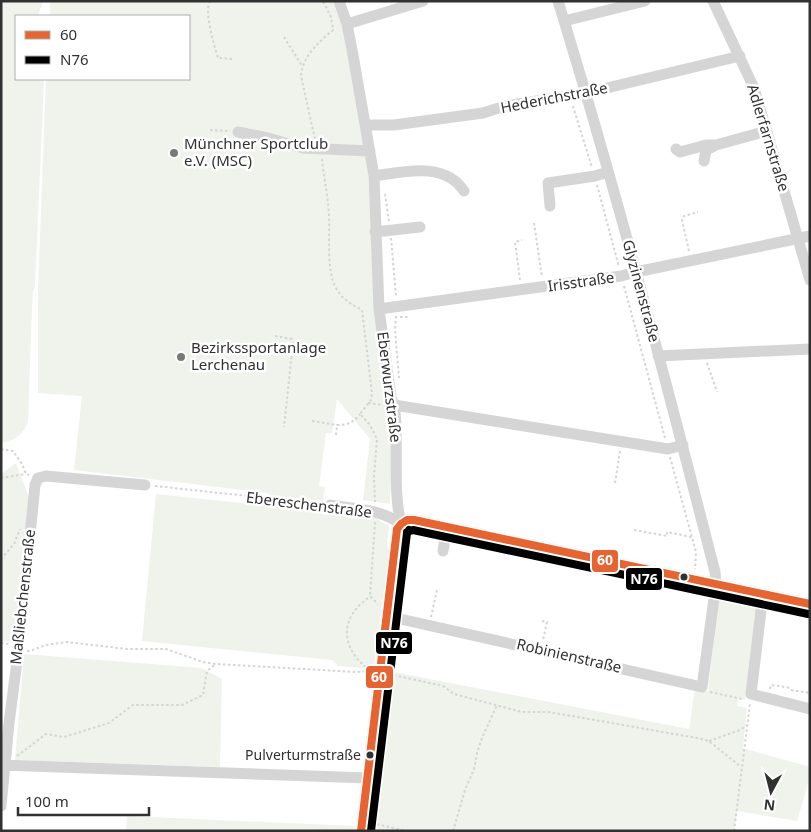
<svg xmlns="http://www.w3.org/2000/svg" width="811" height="832" viewBox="0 0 811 832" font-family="'Noto Sans',sans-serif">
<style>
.green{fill:#f0f3ec}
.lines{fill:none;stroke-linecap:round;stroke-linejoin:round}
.path{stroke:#d4d4d4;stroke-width:2;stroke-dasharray:2.5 2.5;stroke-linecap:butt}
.minor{stroke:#d5d5d5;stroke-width:11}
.bus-1-casing{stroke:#fff;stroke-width:11}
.bus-2-casing{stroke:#fff;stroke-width:11}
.bus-1{stroke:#e66432;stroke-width:8}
.bus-2{stroke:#000;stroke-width:8}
.poi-dot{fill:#797979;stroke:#fff;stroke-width:2}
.bus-dot{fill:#313131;stroke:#fff;stroke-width:2}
.labels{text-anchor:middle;stroke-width:5;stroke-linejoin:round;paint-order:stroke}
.bus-label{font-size:14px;fill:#313131;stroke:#fff;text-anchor:end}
.street-label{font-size:15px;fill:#313131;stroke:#fff}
.poi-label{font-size:15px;fill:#313131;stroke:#fff;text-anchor:start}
.line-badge{stroke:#fff;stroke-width:2}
.badge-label{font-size:14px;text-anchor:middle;font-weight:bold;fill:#fff}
</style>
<rect width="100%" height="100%" fill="#fff"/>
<!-- green -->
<path class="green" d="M1 1H43L38 16H16V79H44L35 287 33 292 32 308 28 422C23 434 15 442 1 442Z
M50 1H334L341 20 357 95 368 174 375 307 392 424 390 504 363 500 370 439 337 399 332 433H326L319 486 325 487 323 501 268 496V493L74 470 82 396 38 393V289L46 79H189V16H50Z
M16 463 29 498 21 567 24 583 16 638 13 642 1 641V474Z
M156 494 345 514 375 518 389 526 387 543 389 550 374 666 370 669 338 666 332 660 142 641Z
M719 592 758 600 745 700 739 698 737 706 747 708 743 748 810 767V777L797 821 737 811 734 831H368L388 671 689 729 695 689 708 691Z
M24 654 202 668 222 679 220 767 15 760Z
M127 816 355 826 354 831H126Z"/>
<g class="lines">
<!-- path -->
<path class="path" d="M210 1C204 12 214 45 218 58L233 59
M284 37 302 66
M573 106 592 168
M210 130 228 131
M315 139 301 76C303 55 318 43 333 30L331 17 323 1
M322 159C324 178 328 197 329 216 330 237 326 270 336 288 342 299 352 305 362 310L372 393 371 400 360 414 370 425 377 439 374 476 375 502
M597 185 619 267
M385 194 389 221
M534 223 542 277
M391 238 396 296
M689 251 682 220 684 216 698 212
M520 280 515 242 522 240
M624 286 665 438
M396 316 395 330 399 378
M400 317H408
M275 336 292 339 293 342 284 427
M707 363 717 392
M368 403 383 405
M312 421 337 425
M336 435 337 425C347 425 353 423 360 414
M1 449 13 451 22 464 26 474 29 475
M670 457 696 552 695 569
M1 478 26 474
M615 483 620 451
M155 486 322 504
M375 522 370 596 378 604
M634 530 667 536V532L692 537
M1 559 14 544 20 529
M431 617 437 590
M542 621 547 622 543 640
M1 643 9 644
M27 651H30L46 645 67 642 127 649H166L203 662 216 664 356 672 371 671
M370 670C349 656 338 631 356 609 360 604 366 600 370 596
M389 674 443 686 454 694 522 712H549L697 738 709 741 741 767
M770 689 771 685 791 688
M791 690 810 693
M710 692 742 699
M709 741 740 730 747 725
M17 756 46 734 64 737 109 723 133 705H182L203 695 207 671 216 664
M372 823 406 831
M453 831 465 790 474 769 477 753 482 738 497 705
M734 831 750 704"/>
<!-- minor -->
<path class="minor" d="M339 1 347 24 353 55 374 176 379 309 391 397C396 409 396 422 396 435 397 465 394 495 401 524L397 529 396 538 361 831
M713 1 754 88 810 280
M564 21 645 1
M347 24 423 1
M366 125H394L483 113 505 106 586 93 740 56
M238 132 268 138 303 148 370 151
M676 149 680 152 706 145H716L767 131
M704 161 706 150 714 146
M374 176C404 172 444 161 464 191
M550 206 548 183 595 176 608 172
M375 232 420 227
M379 309 621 276 636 272 810 236
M658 356 810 349
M394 405 668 449 683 445
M330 505C354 509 381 509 401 524
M401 524 407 520H414L810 604
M443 551 447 527
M763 594 751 694 810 709
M387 616 702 687 716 584 715 572C666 381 616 190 558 1
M1 765 368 778
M1 806 9 723 19 646 35 485 38 478 46 476 145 485"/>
<defs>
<path id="bus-1" d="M401 524 407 520H414L810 604
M361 831 397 529 401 524"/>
<path id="bus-2" d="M407 532 413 530 808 614
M371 831 407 533 409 530"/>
</defs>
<!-- bus-1 casing -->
<use href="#bus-1" class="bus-1-casing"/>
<!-- bus-2 casing -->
<use href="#bus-2" class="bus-2-casing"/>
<!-- bus-1 -->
<use href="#bus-1" class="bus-1"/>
<!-- bus-2 -->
<use href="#bus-2" class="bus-2"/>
</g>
<!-- markers -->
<g class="poi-dot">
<circle cx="174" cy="153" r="5"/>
<circle cx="181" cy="357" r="5"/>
</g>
<g class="bus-dot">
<circle cx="684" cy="577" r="4.5"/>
<circle cx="370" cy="755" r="4.5"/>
</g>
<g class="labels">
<!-- bus labels -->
<g class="bus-label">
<text x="361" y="760">Pulverturmstraße</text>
</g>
<!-- street labels -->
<g class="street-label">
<text transform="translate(554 98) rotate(-11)" y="5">Hederichstraße</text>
<text transform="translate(768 138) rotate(73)" y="5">Adlerfarnstraße</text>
<text transform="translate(581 282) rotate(-8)" y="5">Irisstraße</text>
<text transform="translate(641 291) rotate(75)" y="5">Glyzinenstraße</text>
<text transform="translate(389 387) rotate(83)" y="5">Eberwurzstraße</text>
<text transform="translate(309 505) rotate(7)" y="5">Ebereschenstraße</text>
<text transform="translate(23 597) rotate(-84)" y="5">Maßliebchenstraße</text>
<text transform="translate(569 656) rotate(13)" y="5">Robinienstraße</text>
</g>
<!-- poi labels -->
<g class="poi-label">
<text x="184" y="149">Münchner Sportclub<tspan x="184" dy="17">e.V. (MSC)</tspan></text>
<text x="191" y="353">Bezirkssportanlage<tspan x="191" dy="17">Lerchenau</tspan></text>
</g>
</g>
<g class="line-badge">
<rect x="591" y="549" width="28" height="24" rx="5" fill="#e66432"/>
<rect x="625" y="567" width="38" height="24" rx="5" fill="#000"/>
<rect x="375" y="631" width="38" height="24" rx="5" fill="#000"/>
<rect x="365" y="665" width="29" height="24" rx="5" fill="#e66432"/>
</g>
<g class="badge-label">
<text x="605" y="565">60</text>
<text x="644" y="584">N76</text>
<text x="394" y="648">N76</text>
<text x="379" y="682">60</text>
</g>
<!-- border -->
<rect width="811" height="832" fill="none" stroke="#313131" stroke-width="5"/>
<!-- legend -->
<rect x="15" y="15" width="175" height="65" fill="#ffffff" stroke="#adadad"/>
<rect x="25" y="31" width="25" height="8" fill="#e66432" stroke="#adadad"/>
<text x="60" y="40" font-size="15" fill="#313131">60</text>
<rect x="25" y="56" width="25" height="8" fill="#000000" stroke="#adadad"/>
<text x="60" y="65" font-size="15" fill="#313131">N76</text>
<!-- north arrow -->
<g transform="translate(771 792) rotate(187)" stroke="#ffffff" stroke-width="4" paint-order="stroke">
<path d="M0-4L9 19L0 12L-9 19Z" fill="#313131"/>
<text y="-8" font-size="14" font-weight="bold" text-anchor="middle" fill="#313131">N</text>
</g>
<!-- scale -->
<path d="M18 807v8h131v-8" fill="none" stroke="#313131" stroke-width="2.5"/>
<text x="25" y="807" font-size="15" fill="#313131" stroke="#ffffff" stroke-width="4" paint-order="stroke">100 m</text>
</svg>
